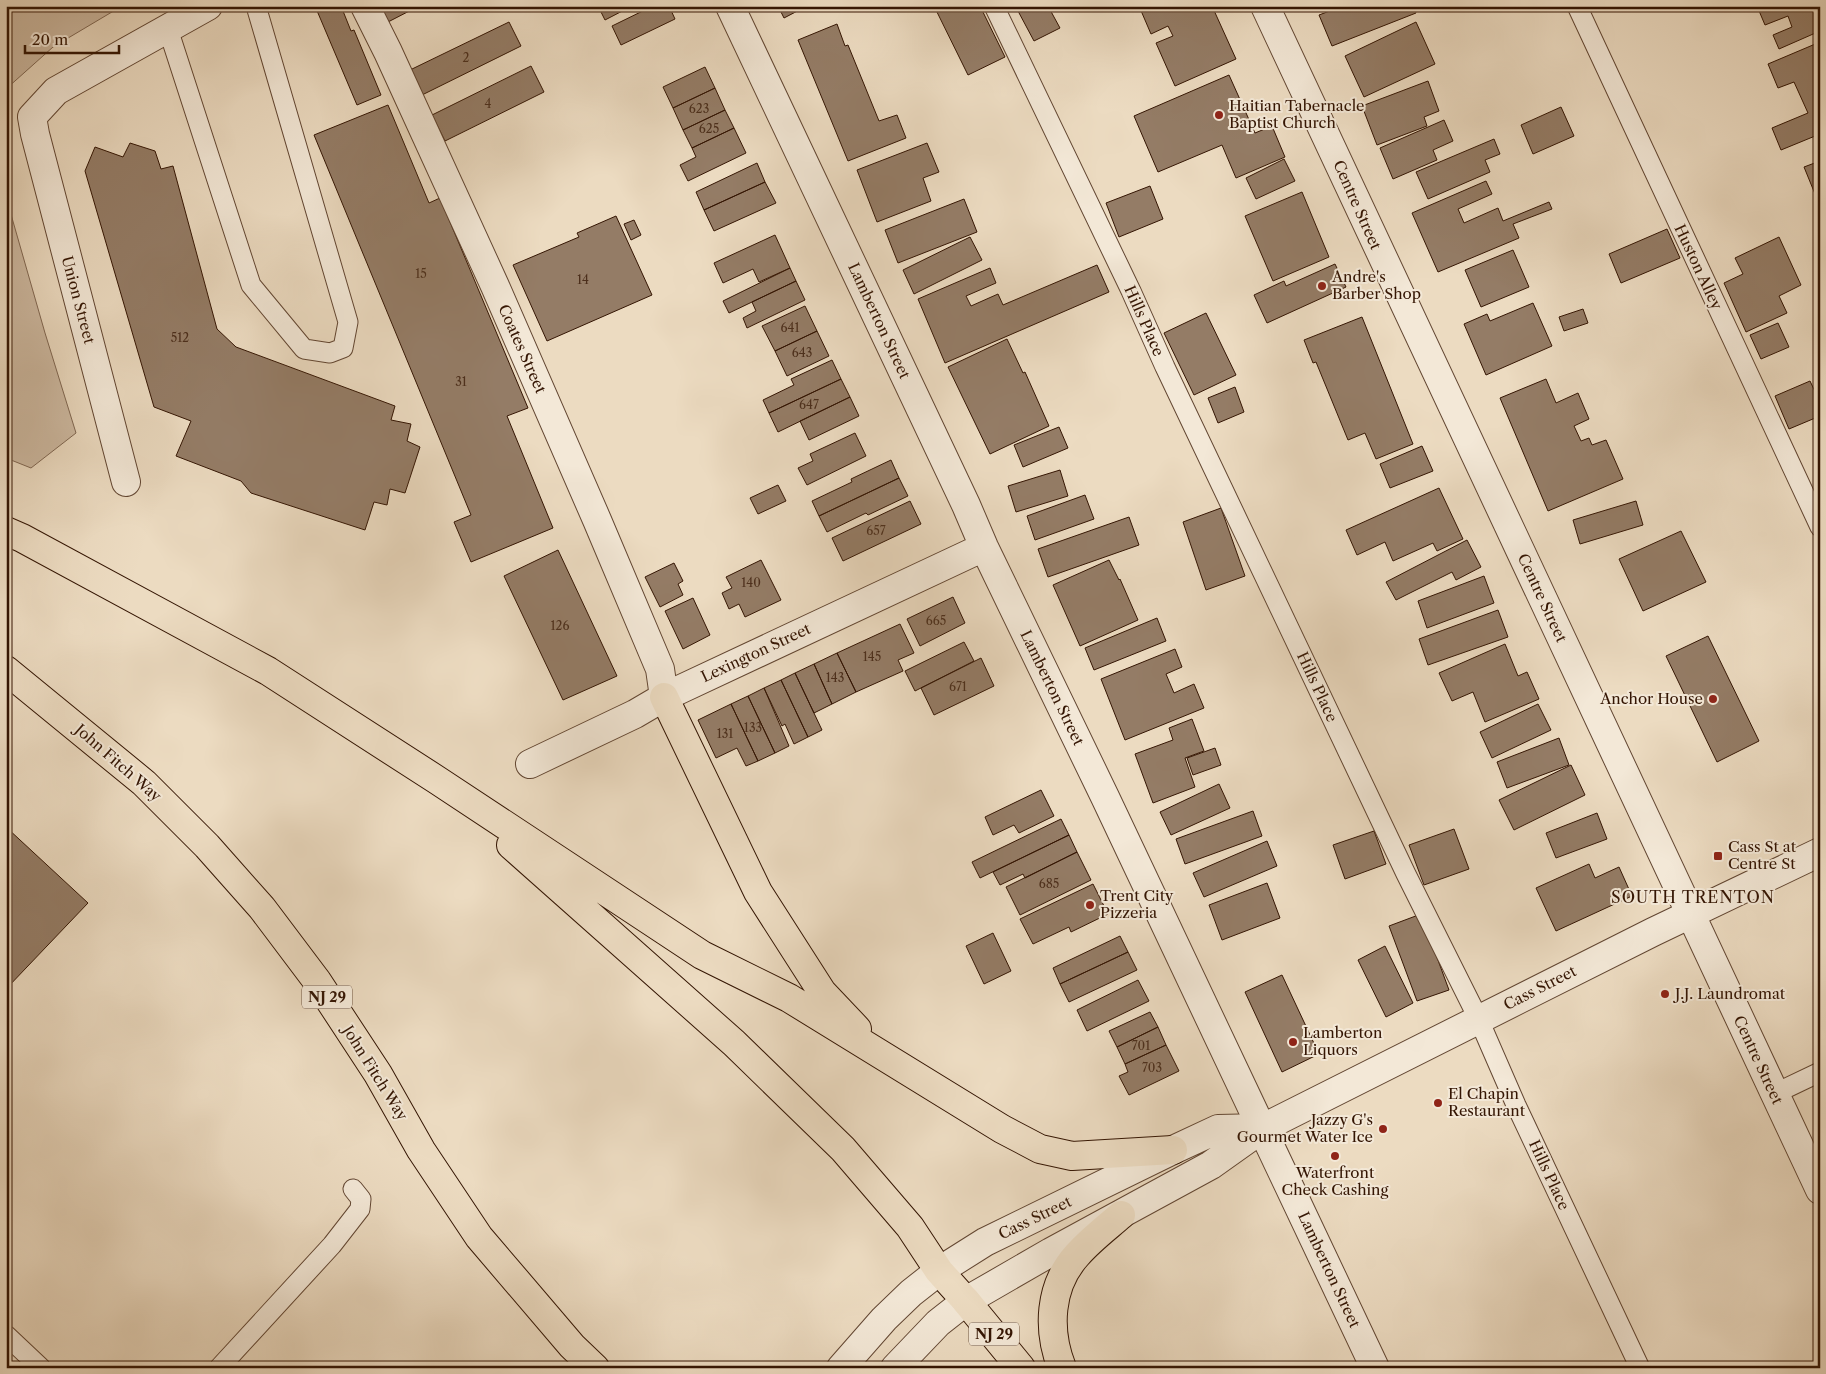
<svg xmlns="http://www.w3.org/2000/svg" width="1826" height="1374" viewBox="0 0 1826 1374" font-family="'Libre Caslon Text',serif">
<style>
.green{fill:#cdb9a1;stroke:#806752}
.building{fill:#947c66;stroke:#341503}
.lines{fill:none;stroke-linecap:round;stroke-linejoin:round}
.service-casing{stroke:#624632;stroke-width:21}
.minor-casing{stroke:#624632;stroke-width:30}
.tertiary-casing{stroke:#624632;stroke-width:30}
.trunk-casing{stroke:#341503;stroke-width:30}
.motorway-casing{stroke:#341503;stroke-width:30}
.service{stroke:#f3e8d7;stroke-width:19}
.minor{stroke:#f3e8d7;stroke-width:28}
.tertiary{stroke:#f3e8d7;stroke-width:28}
.trunk{stroke:#ecdbc1;stroke-width:28}
.motorway{stroke:#ecdbc1;stroke-width:28}
.poi-dot{fill:#8f2418;stroke:#f3e8d7;stroke-width:2}
.labels{text-anchor:middle;stroke-width:4;stroke-linejoin:round;paint-order:stroke}
.number-label{font-size:12px;fill:#4c2f1c}
.shield{fill:#f3e8d7;stroke:#6d5443;stroke-width:1}
.shield-label{font-size:14px;font-weight:bold;fill:#341503}
.poi-label{font-size:15px;fill:#341503;stroke:#f3e8d7;text-anchor:start}
.street-label{font-size:15px;fill:#341503;stroke:#f3e8d7}
.neighbourhood-label{font-size:16px;letter-spacing:1px;fill:#341503;stroke:#f3e8d7}
</style>
<rect width="100%" height="100%" fill="#ecdbc1"/>
<filter id="stains"><feTurbulence type="fractalNoise" baseFrequency=".004" numOctaves="4"/><feColorMatrix values="0 0 0 0 .2 0 0 0 0 .09 0 0 0 0 .02 0 0 0 .5 -.17"/></filter>
<radialGradient id="worn" r=".72"><stop offset=".6" stop-color="#630" stop-opacity="0"/><stop offset="1" stop-color="#630" stop-opacity=".3"/></radialGradient>
<!-- green -->
<path class="green" d="M6 6H122L53 47 6 89Z
M6 197 45 333 76 433 31 468 6 458Z"/>
<!-- building -->
<path class="building" d="M315 6H341L351 31 354 30 381 95 357 105Z
M381 6H419L388 22Z
M598 6H632L605 20Z
M653 6H669L675 19 621 45 612 26Z
M778 6H807L784 18Z
M934 6H980L1005 57 968 75Z
M1028 6H1048L1060 28 1034 41 1018 11Z
M1139 6H1212L1236 59 1175 86 1156 43 1173 36 1168 26 1151 34Z
M1343 6H1414L1416 13 1332 46 1319 15Z
M1757 6H1820V31L1779 49 1773 35 1792 27 1788 16 1765 25Z
M509 22 521 46 422 95 410 70Z
M1416 22 1435 64 1364 97 1345 56Z
M837 24 845 46 848 45 879 121 897 115 906 138 848 161 798 40Z
M1820 42V134L1781 150 1772 128 1808 113 1794 82 1778 88 1768 64Z
M531 66 544 92 445 141 432 115Z
M705 67 715 88 673 108 663 87Z
M1229 75 1255 133 1272 126 1285 157 1236 178 1222 145 1158 172 1134 116Z
M1428 81 1439 111 1424 117 1427 126 1377 145 1362 106Z
M715 88 725 110 683 130 673 108Z
M388 105 429 203 440 198 528 408 507 416 553 528 471 562 454 522 471 515 314 135Z
M1561 107 1574 136 1533 154 1521 125Z
M725 110 734 128 692 148 683 130Z
M1444 120 1453 141 1433 150 1437 160 1393 179 1380 148Z
M734 128 746 153 688 181 680 165 696 157 692 148Z
M1494 139 1500 154 1485 160 1490 172 1428 199 1416 172Z
M130 143 155 151 161 169 173 166 217 329 236 347 395 406 391 420 411 424 407 441 420 447 405 493 390 489 387 505 374 502 365 530 251 493 241 481 176 456 191 421 154 407 85 171 95 147 123 157Z
M927 143 939 172 923 178 931 201 877 222 857 170Z
M1284 159 1295 181 1256 199 1246 178Z
M1820 161V192L1815 194 1804 167Z
M757 163 765 182 704 210 696 192Z
M1486 181 1492 194 1458 209 1464 223 1498 208 1503 221 1549 202 1552 209 1513 224 1519 238 1438 272 1412 213Z
M765 182 776 203 714 231 704 210Z
M1150 186 1163 219 1119 237 1106 203Z
M1302 192 1329 257 1273 281 1245 216Z
M964 199 977 232 898 263 885 230Z
M616 216 652 295 547 341 513 265 579 237 577 233Z
M634 220 641 235 631 240 624 224Z
M1667 229 1680 258 1621 283 1609 254Z
M775 235 790 268 759 282 753 269 723 283 714 263Z
M970 237 982 260 914 294 903 270Z
M1779 237 1801 285 1779 296 1787 313 1746 332 1724 283 1743 274 1735 258Z
M1513 250 1529 287 1481 307 1465 270Z
M1335 264 1346 287 1267 323 1254 295 1284 281 1286 286Z
M1097 265 1109 292 945 363 918 299 990 268 996 283 966 296 971 306 998 294 1003 305Z
M790 268 796 281 729 313 723 301Z
M796 281 805 300 747 328 743 318 756 311 752 302Z
M1533 303 1552 346 1486 375 1464 324 1487 314 1490 321Z
M805 306 817 331 775 351 762 326Z
M1583 309 1588 323 1564 331 1559 317Z
M1206 313 1236 375 1194 395 1164 333Z
M1362 317 1413 444 1376 459 1365 433 1348 440 1316 362 1313 363 1304 340Z
M1778 323 1789 347 1761 359 1750 335Z
M817 331 829 356 787 376 775 351Z
M1007 339 1023 373 1025 372 1049 426 990 454 948 367Z
M832 360 841 379 769 413 763 400 794 385 791 379Z
M841 379 850 397 778 432 769 413Z
M1546 379 1556 403 1578 393 1589 419 1574 426 1581 441 1589 438 1592 445 1606 440 1623 479 1548 511 1500 398Z
M1810 381 1820 402V416L1789 429 1775 396Z
M1235 387 1244 412 1218 423 1208 398Z
M850 397 859 416 809 440 800 421Z
M1059 427 1068 448 1023 467 1014 445Z
M855 433 866 456 807 485 798 468 813 461 810 454Z
M1422 446 1433 471 1390 488 1380 464Z
M891 460 899 478 819 516 812 501 852 482 851 479Z
M1060 470 1068 496 1016 512 1008 486Z
M899 478 908 496 868 515 866 513 827 532 819 516Z
M778 485 786 501 758 514 750 498Z
M1439 488 1463 539 1437 551 1433 543 1393 561 1385 542 1357 555 1346 530Z
M1085 495 1094 519 1035 540 1027 516Z
M910 501 921 524 843 561 832 538Z
M1636 501 1643 525 1580 544 1573 520Z
M1221 508 1245 576 1206 590 1183 522Z
M1129 517 1139 545 1048 577 1038 549Z
M1681 531 1706 582 1643 611 1619 559Z
M1467 540 1481 567 1456 580 1452 572 1396 600 1386 582Z
M558 550 617 676 563 700 504 576Z
M761 560 781 600 745 617 739 604 729 609 722 593 732 588 726 577Z
M1109 560 1119 580 1120 579 1138 620 1080 646 1053 585Z
M674 563 683 581 678 584 683 595 660 607 645 577Z
M1484 576 1494 603 1427 628 1418 601Z
M953 597 965 623 920 646 907 619Z
M693 598 710 635 683 649 665 611Z
M1498 610 1508 637 1428 665 1419 639Z
M1157 618 1166 641 1094 670 1085 648Z
M900 624 914 653 898 660 903 671 856 692 837 653Z
M1708 636 1759 741 1717 762 1666 656Z
M964 642 974 661 915 691 905 671Z
M1505 644 1518 676 1527 672 1539 699 1485 722 1473 692 1452 701 1439 673Z
M1175 649 1182 667 1166 674 1174 693 1194 684 1204 708 1125 740 1101 679Z
M837 653 856 692 832 704 814 664Z
M981 658 994 686 934 715 921 688Z
M814 664 832 704 814 713 795 673Z
M795 673 822 730 808 737 781 680Z
M781 680 808 737 794 744 785 724 782 726 764 688Z
M764 688 789 746 775 753 748 696Z
M748 696 775 753 758 761 731 704Z
M731 704 758 761 746 766 737 748 716 758 698 720Z
M1538 704 1551 730 1492 758 1480 732Z
M1192 719 1204 751 1185 758 1195 787 1153 803 1135 754 1173 740 1169 728Z
M1559 738 1569 765 1507 788 1497 762Z
M1215 748 1221 765 1193 775 1187 758Z
M1571 765 1585 795 1514 830 1499 800Z
M1219 784 1230 808 1171 835 1160 812Z
M1041 790 1054 816 1019 833 1014 825 993 835 985 817Z
M1253 811 1262 836 1185 864 1176 839Z
M1597 813 1607 839 1556 858 1546 833Z
M1061 819 1069 835 980 878 972 862Z
M6 827 88 903 6 989Z
M1454 829 1469 869 1424 885 1409 845Z
M1374 831 1386 864 1345 879 1333 845Z
M1069 835 1077 852 1025 878 1023 874 1000 885 993 872Z
M1267 841 1277 866 1204 897 1193 873Z
M1077 852 1091 880 1020 915 1006 887Z
M1589 864 1595 878 1619 867 1632 896 1556 931 1536 888Z
M1267 883 1280 918 1222 940 1209 905Z
M1093 884 1108 914 1071 932 1069 927 1033 944 1020 919Z
M1421 914 1449 990 1417 1001 1389 926Z
M993 933 1011 971 984 984 966 946Z
M1120 936 1128 952 1060 984 1053 968Z
M1385 946 1413 1003 1386 1017 1358 960Z
M1128 952 1137 970 1069 1002 1060 984Z
M1282 975 1319 1054 1282 1072 1245 992Z
M1138 980 1149 1001 1087 1031 1077 1010Z
M1150 1012 1158 1027 1117 1047 1109 1031Z
M1158 1027 1166 1045 1125 1064 1117 1047Z
M1166 1045 1179 1071 1129 1095 1119 1076 1128 1072 1125 1064Z"/>
<g class="lines">
<defs>
<path id="service" d="M994 6 1131 291 1165 367 1406 874 1479 1020 1516 1105 1640 1368
M1577 6 1820 527
M168 29 251 285 304 349 330 353 343 348 348 322 256 6
M1774 1094 1820 1072
M6 1335 41 1368
M219 1368 332 1245 360 1209 361 1199 353 1189"/>
<path id="minor" d="M365 6 388 52 495 286 597 520 660 669 664 697
M730 6 966 505 984 547 1105 797 1375 1368
M126 482 35 134 32 117 56 91 208 6
M530 764 635 714 664 697 984 547"/>
<path id="tertiary" d="M1265 6 1820 1190
M841 1368 884 1319 911 1293 939 1271 985 1242 1173 1150 1218 1129 1263 1128
M895 1368 938 1323 966 1301 1051 1252 1211 1165 1263 1128 1653 932 1820 852"/>
<path id="trunk" d="M6 531 22 538 268 671 437 780 702 955 789 998 1002 1129 1040 1149 1072 1156 1173 1150
M6 670 144 783 207 846 262 908 317 981 378 1074 421 1150 479 1237 572 1346 595 1368
M664 697 758 892 822 992 857 1029
M511 845 734 1043 843 1149 910 1227 939 1271 966 1301"/>
<path id="motorway" d="M966 1301 1021 1368
M1062 1368C1047 1330 1049 1286 1077 1255 1090 1240 1106 1228 1121 1215"/>
</defs>
<!-- service casing -->
<use href="#service" class="service-casing"/>
<!-- minor casing -->
<use href="#minor" class="minor-casing"/>
<!-- tertiary casing -->
<use href="#tertiary" class="tertiary-casing"/>
<!-- trunk casing -->
<use href="#trunk" class="trunk-casing"/>
<!-- motorway casing -->
<use href="#motorway" class="motorway-casing"/>
<!-- service -->
<use href="#service" class="service"/>
<!-- minor -->
<use href="#minor" class="minor"/>
<!-- tertiary -->
<use href="#tertiary" class="tertiary"/>
<!-- trunk -->
<use href="#trunk" class="trunk"/>
<!-- motorway -->
<use href="#motorway" class="motorway"/>
</g>
<!-- markers -->
<g class="poi-dot">
<circle cx="1219" cy="115" r="5"/>
<circle cx="1322" cy="286" r="5"/>
<circle cx="1713" cy="699" r="5"/>
<rect x="1713" y="851" width="10" height="10" rx="2.5"/>
<circle cx="1090" cy="905" r="5"/>
<circle cx="1665" cy="994" r="5"/>
<circle cx="1293" cy="1042" r="5"/>
<circle cx="1438" cy="1103" r="5"/>
<circle cx="1383" cy="1129" r="5"/>
<circle cx="1335" cy="1156" r="5"/>
</g>
<g class="labels">
<!-- number labels -->
<g class="number-label">
<text x="466" y="62">2</text>
<text x="488" y="108">4</text>
<text x="699" y="113">623</text>
<text x="709" y="133">625</text>
<text x="421" y="278">15</text>
<text x="583" y="284">14</text>
<text x="790" y="332">641</text>
<text x="180" y="342">512</text>
<text x="802" y="357">643</text>
<text x="461" y="386">31</text>
<text x="809" y="409">647</text>
<text x="876" y="535">657</text>
<text x="751" y="587">140</text>
<text x="936" y="625">665</text>
<text x="560" y="630">126</text>
<text x="872" y="661">145</text>
<text x="835" y="682">143</text>
<text x="958" y="691">671</text>
<text x="753" y="732">133</text>
<text x="725" y="738">131</text>
<text x="1049" y="888">685</text>
<text x="1141" y="1050">701</text>
<text x="1152" y="1072">703</text>
</g>
<!-- shield labels -->
<g class="shield">
<rect x="302" y="985.5" width="50" height="23" rx="4"/>
<rect x="969" y="1322.5" width="50" height="23" rx="4"/>
</g>
<g class="shield-label">
<text x="327" y="1002">NJ 29</text>
<text x="994" y="1339">NJ 29</text>
</g>
<!-- poi labels -->
<g class="poi-label">
<text x="1229" y="111">Haitian Tabernacle<tspan x="1229" dy="17">Baptist Church</tspan></text>
<text x="1332" y="282">Andre's<tspan x="1332" dy="17">Barber Shop</tspan></text>
<text x="1703" y="704" text-anchor="end">Anchor House</text>
<text x="1728" y="852">Cass St at<tspan x="1728" dy="17">Centre St</tspan></text>
<text x="1100" y="901">Trent City<tspan x="1100" dy="17">Pizzeria</tspan></text>
<text x="1675" y="999">J.J. Laundromat</text>
<text x="1303" y="1038">Lamberton<tspan x="1303" dy="17">Liquors</tspan></text>
<text x="1448" y="1099">El Chapin<tspan x="1448" dy="17">Restaurant</tspan></text>
<text x="1373" y="1125" text-anchor="end">Jazzy G's<tspan x="1373" dy="17">Gourmet Water Ice</tspan></text>
<text x="1335" y="1178" text-anchor="middle">Waterfront<tspan x="1335" dy="17">Check Cashing</tspan></text>
</g>
<!-- street labels -->
<g class="street-label">
<text transform="translate(1357 205) rotate(66)" y="5">Centre Street</text>
<text transform="translate(1698 267) rotate(65)" y="5">Huston Alley</text>
<text transform="translate(78 300) rotate(75)" y="5">Union Street</text>
<text transform="translate(879 321) rotate(65)" y="5">Lamberton Street</text>
<text transform="translate(1144 321) rotate(66)" y="5">Hills Place</text>
<text transform="translate(522 349) rotate(66)" y="5">Coates Street</text>
<text transform="translate(1542 598) rotate(65)" y="5">Centre Street</text>
<text transform="translate(756 653) rotate(-25)" y="5">Lexington Street</text>
<text transform="translate(1317 687) rotate(65)" y="5">Hills Place</text>
<text transform="translate(1052 688) rotate(64)" y="5">Lamberton Street</text>
<text transform="translate(118 763) rotate(41)" y="5">John Fitch Way</text>
<text transform="translate(1540 988) rotate(-27)" y="5">Cass Street</text>
<text transform="translate(1758 1060) rotate(65)" y="5">Centre Street</text>
<text transform="translate(375 1073) rotate(58)" y="5">John Fitch Way</text>
<text transform="translate(1549 1175) rotate(65)" y="5">Hills Place</text>
<text transform="translate(1035 1218) rotate(-26)" y="5">Cass Street</text>
<text transform="translate(1329 1270) rotate(65)" y="5">Lamberton Street</text>
</g>
<!-- neighbourhood labels -->
<g class="neighbourhood-label">
<text x="1693" y="903">SOUTH TRENTON</text>
</g>
</g>
<!-- margin -->
<rect width="1826" height="1374" fill="none" stroke="#ecdbc1" stroke-width="25"/>
<rect x="8" y="8" width="1811" height="1359" fill="none" stroke="#341503" stroke-width="2.5"/>
<rect x="12" y="12" width="1801" height="1349" fill="none" stroke="#341503"/>
<!-- scale -->
<path d="M25 45v8h94v-8" fill="none" stroke="#341503" stroke-width="2.5"/>
<text x="32" y="45" font-size="15" fill="#341503" stroke="#f3e8d7" stroke-width="4" paint-order="stroke">20 m</text>
<rect width="100%" height="100%" filter="url(#stains)"/>
<rect width="100%" height="100%" fill="url(#worn)"/>
</svg>
